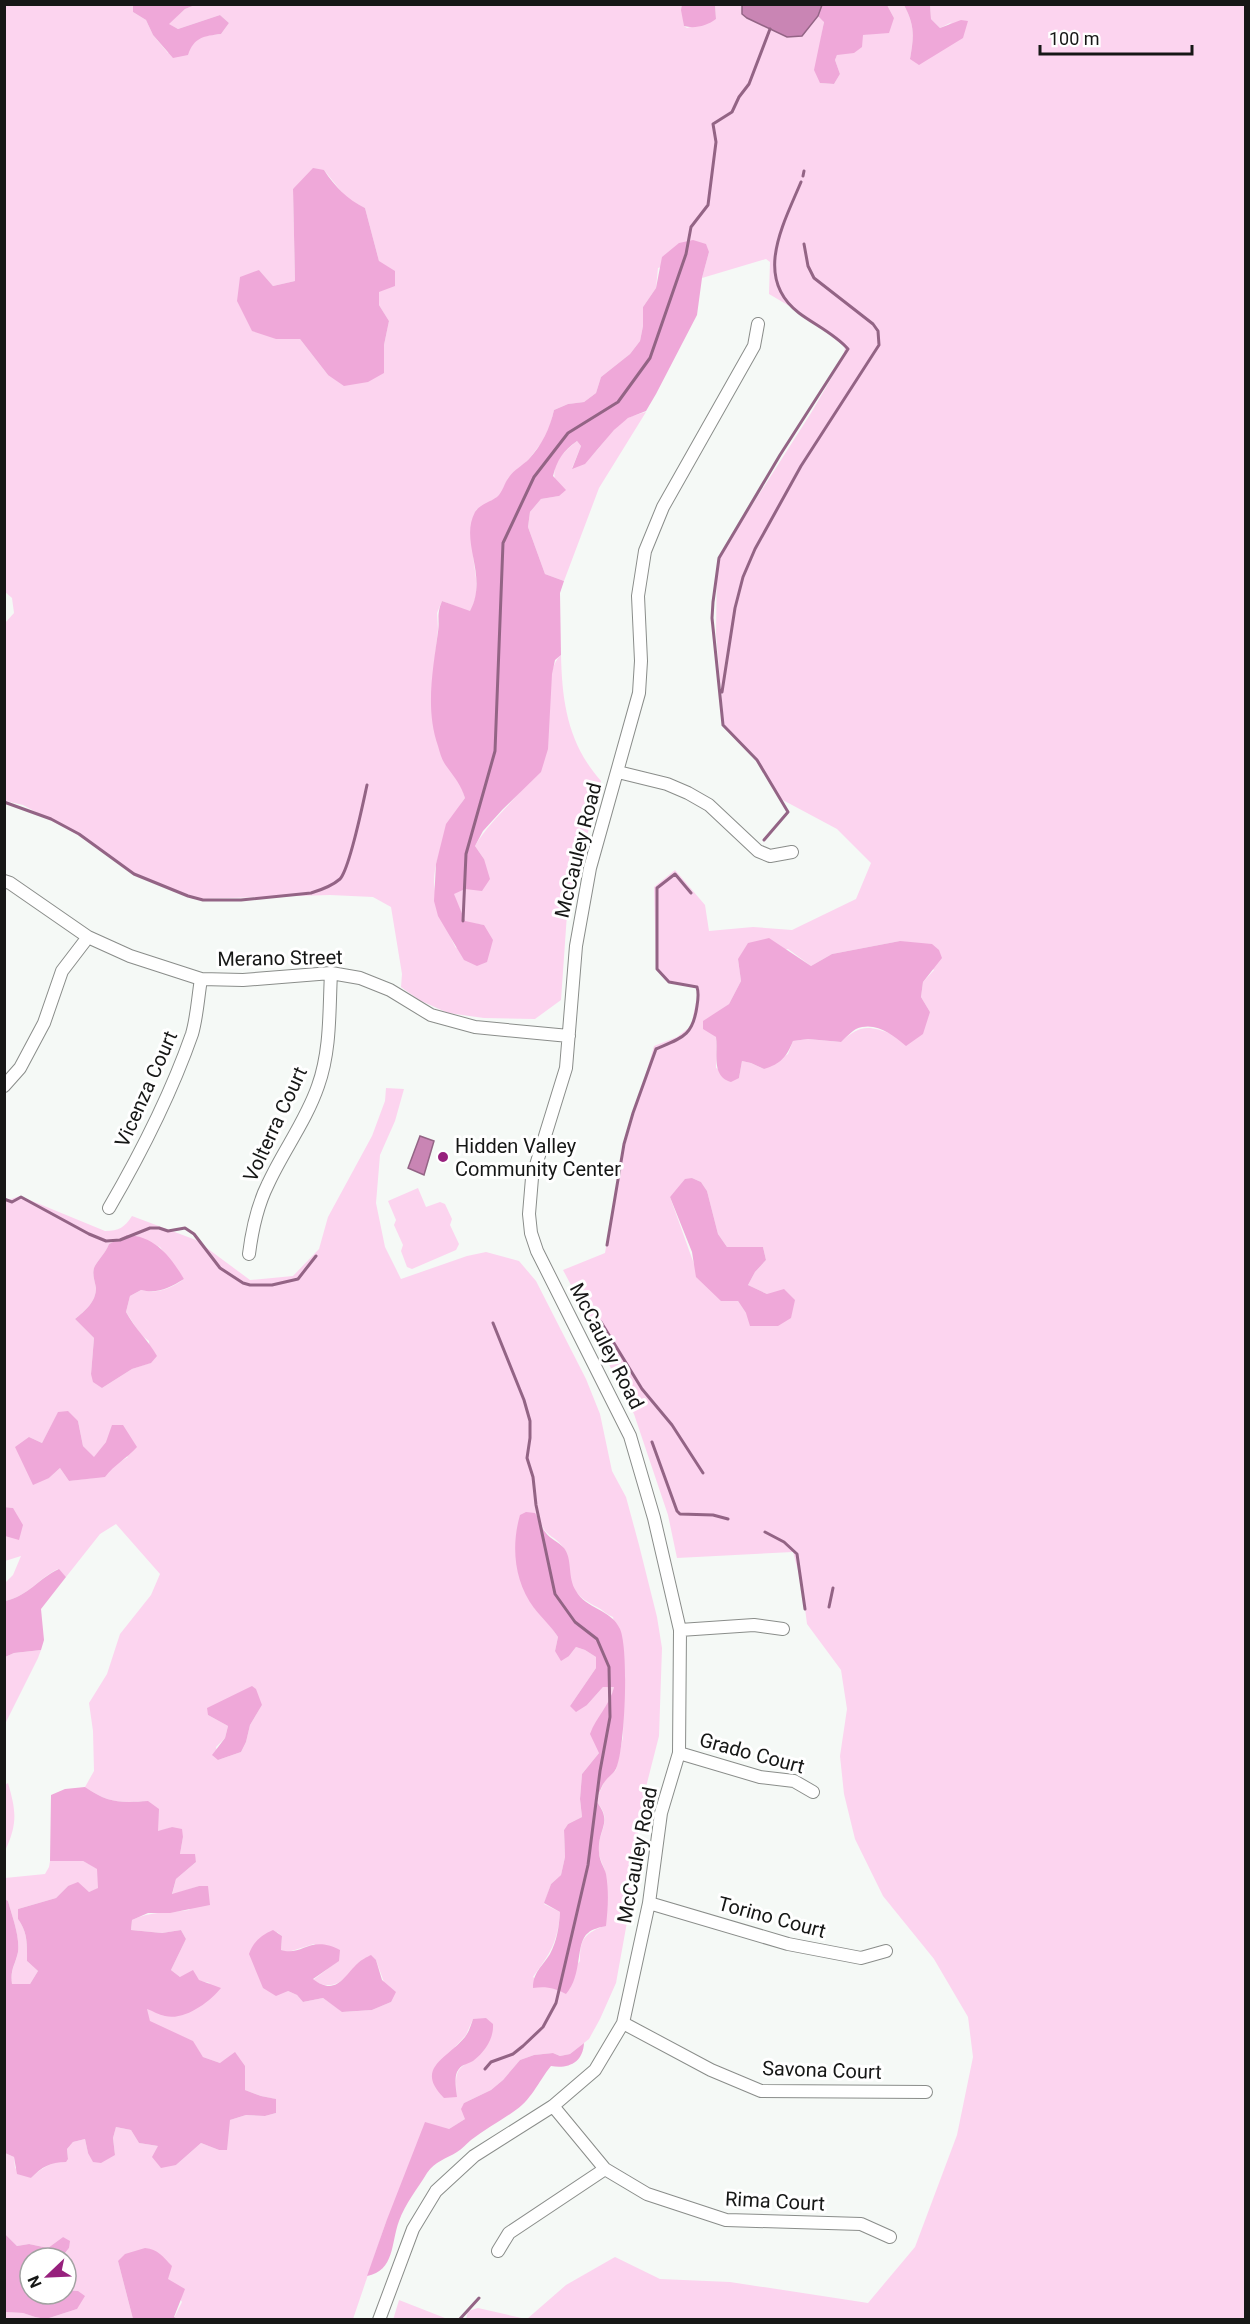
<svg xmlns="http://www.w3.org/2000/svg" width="1250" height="2324" viewBox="0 0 1250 2324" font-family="Roboto,sans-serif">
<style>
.green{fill:#fcd4ef;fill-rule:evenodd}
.forest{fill:#efa8d9}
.water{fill:#c985b4;stroke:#936485;stroke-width:1.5}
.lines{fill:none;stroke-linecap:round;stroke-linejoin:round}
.stream{stroke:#936485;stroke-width:3}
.minor-casing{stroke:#8a8d8a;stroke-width:14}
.minor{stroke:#fff;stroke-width:12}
.poi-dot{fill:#97217d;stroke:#fff;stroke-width:2}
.labels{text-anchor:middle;stroke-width:6;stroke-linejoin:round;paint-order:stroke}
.street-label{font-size:20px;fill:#161716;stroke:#fff}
.poi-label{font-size:20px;fill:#161716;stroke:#fff;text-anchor:start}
</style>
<rect width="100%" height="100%" fill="#f5f9f6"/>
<!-- green -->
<path class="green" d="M682 4 684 26 687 28 716 19 715 5H742L741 8 747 18 770 29 776 30 787 37 802 36 818 16 824 21 820 45V83L834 84 840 74 835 60 837 55 863 35 875 33 894 18 887 5H904C915 26 914 36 910 59L952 22 940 28 931 19 930 5H1245V2319H527L566 2285 615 2257 660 2279 730 2282 868 2303 915 2247 957 2135 973 2057 968 2017 934 1959 883 1896 855 1839 844 1794 840 1756 847 1709 841 1670 807 1624 802 1585 793 1552 677 1558 668 1515 634 1414 579 1305 580 1302 563 1270 605 1253 623 1152 654 1046 677 1037 691 1026 699 988 665 980 656 964 654 887 675 870 705 905 709 931 753 927 792 930 856 899 871 863 837 829 779 798 755 756 724 725 716 634 717 560 811 413 843 358 845 347 803 314 769 294 770 262 766 259 702 278 709 252 658 268 656 288 643 307V326L640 341 630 354 601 377 596 393 584 402 568 404 554 410 550 426 542 442 529 459 508 478 500 496 476 510C475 524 472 538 473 552 474 576 482 588 470 612L442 601 437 613 438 629 433 675 455 777 461 784 465 798C457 808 453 820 448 832 441 848 434 864 434 882 434 898 448 933 456 948L484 925 465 922 453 893 465 889 484 859 475 846C487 825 504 811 519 793 526 786 546 740 548 730 552 709 544 670 561 655 562 702 568 744 601 781L567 914 561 1000 535 1019 484 1018 448 1013 419 1000 401 987 402 974 391 907 373 897 330 895 193 899 130 871 76 834 23 805 5 801V623L14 613 12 598 4 591 5 5H133V12L146 20 153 35 168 53 191 46 200 36 221 34 229 23 220 15 178 29 168 24 185 9 195 5ZM324 170 348 200 365 208 379 261V305L389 321 384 345V373L328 375 300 339H276L259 270 273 286 295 281 293 189ZM900 941 934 970 923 982 921 997 930 1012 892 1034C867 1025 861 1025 840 1042L808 1039 793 1041 788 1054 764 1069 751 1063 742 1061 739 1078 716 1068V1037L703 1022 729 1004 741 981 738 959 788 949 811 966 832 954ZM692 1178 701 1182 707 1191 718 1234 727 1247H763L766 1260 755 1272 748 1285 767 1294 746 1313 738 1301 694 1264 670 1197Z
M646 412 599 488 564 581 545 574 528 527 530 512 541 499 559 496C550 467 553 461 577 441L581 446 572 468C597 461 606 431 628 418 633 415 640 414 646 412Z
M386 1088 404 1089 395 1121 380 1155 376 1203 385 1247 401 1279 467 1256 486 1252 519 1261 536 1281 586 1379 600 1414 612 1471 626 1497 639 1545 657 1617 662 1648 659 1736 647 1783 639 1825 631 1900 616 1983 600 2019 589 2039 570 2054 560 2056 553 2053 534 2055 520 2060 503 2080 491 2090 464 2103 465 2119 449 2129 386 2222 353 2319H177L174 2318 182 2302 167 2279 118 2261 133 2319H5V2312L23 2313 35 2317 46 2319 77 2309 78 2291 66 2290V2258H61L69 2248 63 2237 48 2248 29 2244 17 2246 5 2234V2153L14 2157 15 2168 31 2178C42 2167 53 2162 68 2159L67 2149 73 2142 85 2139 88 2153 115 2155 113 2138 116 2127 131 2130 139 2143 158 2146 176 2165 201 2143 219 2150 230 2120 246 2115 265 2116 276 2113 275 2099 261 2096 245 2090V2066L220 2063 203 2057 192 2041 150 2022 146 2009 210 1983 180 1977 171 1970 186 1939 181 1930 162 1933 131 1930 132 1920C151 1911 168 1913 189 1910L208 1886H199L172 1895 176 1879 196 1862 194 1854H180L183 1837 172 1827 158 1832 147 1801C120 1803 108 1803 85 1787L94 1771 93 1731 89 1703 107 1674 120 1634 151 1595 160 1574 116 1524 100 1534 66 1577 58 1569C39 1578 27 1597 5 1601V1583L13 1575 21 1556 5 1561V1536L6 1537 13 1508 5 1507 4 1195 8 1200 20 1196 105 1231C119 1231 125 1227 132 1216L196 1240 250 1280 293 1276 319 1249 328 1217 372 1136 385 1101ZM134 1235 160 1247 184 1279C170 1289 158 1294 141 1290L130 1296 126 1312 141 1335 149 1341 150 1363 132 1369 102 1388 91 1374 94 1338 75 1319C85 1311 96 1302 96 1288 95 1281 92 1275 94 1268 96 1262 105 1254 109 1244ZM58 1413 78 1421 83 1446 94 1458 106 1442 128 1457 93 1478 69 1481 60 1468 49 1478 29 1437 42 1443ZM541 1524C548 1538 555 1536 563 1547 569 1554 568 1565 569 1574 570 1591 583 1600 597 1607 603 1610 607 1615 613 1617L624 1673 623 1737 616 1770 605 1780 596 1801C615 1822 596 1831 599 1854 600 1860 604 1866 605 1872 608 1889 606 1908 606 1925 585 1934 580 1937 580 1961L556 1989 544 1986 533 1977C550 1954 558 1942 560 1912L544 1904 551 1884 561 1875 565 1857 564 1830 568 1824 582 1817 580 1799 582 1774 599 1753 614 1687H603L587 1705 570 1706 596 1668V1657L585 1650 576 1647 569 1656 555 1651 558 1637 548 1622 534 1608ZM262 1705 250 1725 246 1742 241 1752 218 1760 216 1747 225 1738 228 1726 208 1715ZM277 1932 282 1936 281 1950 288 1952 314 1944 338 1961 313 1980C333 1993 345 1980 358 1963L376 1960 391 2002 372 2010 343 2012 323 1998 303 2002 297 1995 288 1991ZM473 2019V2060C452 2070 457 2076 456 2097L455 2047 466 2035Z
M418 1188 426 1207 440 1202 445 1204 452 1219 450 1225 459 1244 456 1250 412 1269 407 1267 401 1251 403 1245 394 1225 396 1220 388 1201Z
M41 1650 38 1658 5 1724V1657L14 1653Z
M8 1783C16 1811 18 1823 5 1851V1785Z
M50 1861H83L98 1869V1889L89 1892 68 1886 56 1898 18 1909V1919C28 1933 27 1944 27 1961L38 1971 30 1984 12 1985C10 1970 15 1966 18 1952 20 1937 12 1916 8 1901L5 1899V1878L45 1874 49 1867Z
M399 2300 445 2318 442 2320H393Z
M478 2308 526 2319H466L468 2311Z"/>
<!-- forest -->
<path class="forest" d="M133 5H195L185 9 169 24 178 29 220 15 229 23 221 34C204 36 194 37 188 55L173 58 153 35 146 20 133 12Z
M682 5H715L716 19C707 26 694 29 684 26L681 10Z
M822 5H887L894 18 889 33 863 35 862 47 854 53 837 55 835 60 840 74 834 84 820 83 814 70 824 22 818 16Z
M904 5H930L931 19 940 28 961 20 968 21 963 38 919 65 910 59C914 36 915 26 904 5Z
M313 168 324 170C335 187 347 199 365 208L379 261 395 271V286L379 292V305L389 321 384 345V373L368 382 344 386 328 375 300 339H276L252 331 237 301 240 277 259 270 273 286 295 281 293 189Z
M693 240 706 244 709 252 702 278 697 315 656 394 646 411 628 418 614 430 585 464 572 469 581 446 577 441C563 451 557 460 553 476L566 490 559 496 541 499 530 512 528 527 545 574 564 581 560 593 561 655 555 660 552 674 548 749 541 772 503 809 483 831 475 846 484 859 490 879 482 891 465 889 454 894 465 921 484 925 493 940 487 962 477 966 464 960 438 916 434 901 436 864 446 824 465 798C461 785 455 778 447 767 442 761 440 753 438 746 425 709 433 669 438 632 440 619 436 616 442 601L470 611C489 575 459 542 475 512 479 505 490 502 497 497 503 492 504 483 509 477 514 470 523 465 529 459 542 445 550 428 554 410L568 404 584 402 596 393 601 377 630 354 640 341 643 326V307L656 288 662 257 679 243Z
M769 938 811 966 832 954 900 941 932 944 939 950 942 958 923 982 921 997 930 1012 923 1034 906 1046C892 1034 875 1021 856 1029 851 1032 845 1038 841 1042L808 1039 793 1041C787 1056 781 1064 764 1069L751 1063 742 1061 739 1078 731 1082C711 1076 718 1054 716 1037L703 1029V1021L729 1004 741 981 738 959 748 943Z
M692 1178 701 1182 707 1191 718 1234 727 1247H763L766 1260 755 1272 748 1285 767 1294 784 1289 795 1300 791 1318 778 1326H750L746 1313 738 1301H721L696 1277 692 1252 670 1197 685 1179Z
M127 1235C155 1236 171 1257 184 1279 169 1288 158 1294 141 1290L130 1296 126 1312C135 1329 148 1340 157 1356L151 1363 132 1369 102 1388 93 1382 91 1374 94 1338 75 1319C85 1311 96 1302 96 1288 95 1281 92 1275 94 1268 96 1262 105 1254 109 1244Z
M68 1411 78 1421 83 1446 94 1457 106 1442 112 1425H123L137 1447C127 1458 114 1465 105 1477L69 1481 60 1468 49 1478 33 1485 15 1447 29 1437 42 1443 58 1412Z
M4 1507 13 1508 23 1525 19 1540 5 1536Z
M526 1512 535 1513C539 1519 541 1527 546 1533 550 1539 559 1542 564 1548 573 1560 567 1577 576 1591 586 1609 611 1609 620 1629 629 1649 625 1744 617 1766 615 1773 610 1775 606 1780 601 1786 599 1794 596 1801 614 1823 597 1829 599 1852 599 1860 604 1867 606 1874 609 1892 608 1908 606 1926 601 1927 592 1929 588 1933 575 1943 583 1975 566 1994 555 1988 546 1986 533 1988 533 1972 542 1967 550 1954 557 1941 559 1927 560 1912L544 1903 551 1884 561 1875 565 1857 564 1830 568 1824 582 1817 580 1799 582 1774 599 1753 590 1734C596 1717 610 1705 614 1687H603L587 1705 576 1712 570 1706 596 1668V1657L585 1650 576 1647 569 1656 561 1661 555 1651 558 1637C551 1626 542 1618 534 1608 514 1581 511 1546 520 1515Z
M59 1569 66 1577 41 1609 44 1640 41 1650 14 1653 5 1657V1601C27 1597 39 1578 59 1569Z
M252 1686 256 1689 262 1705 250 1725 246 1742 241 1752 218 1760 212 1755 225 1738 228 1726 208 1715 207 1708Z
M85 1787C108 1803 120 1803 148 1801L159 1809 158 1831 172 1827 182 1829 183 1837 180 1854H195L196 1862 176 1879 172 1894 199 1886H208L210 1905 170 1913H148L132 1920 131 1930 162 1933 181 1930 186 1939 171 1970 180 1977 193 1970 199 1980 221 1988C210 2002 184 2021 165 2016 159 2015 153 2011 147 2009L150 2021 193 2041 203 2057 220 2063 235 2052 245 2066V2090L261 2096 276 2099V2113L265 2116 246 2115 230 2120 227 2150H219L201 2143 176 2165 161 2168 152 2157 158 2146 139 2143 131 2130 116 2127 113 2138 115 2155 101 2163 93 2162 88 2153 85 2139 73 2142 67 2149 68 2159 66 2162C50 2162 42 2167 31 2178L17 2174 14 2157 5 2153V1899L8 1901C12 1916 20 1936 18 1952 15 1966 10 1969 12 1984H30L38 1971 27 1961C27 1944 28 1933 18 1919V1909L56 1898 68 1886 78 1882 89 1892 98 1888 97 1869 83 1861H50L51 1795 65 1789Z
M273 1930 282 1936 281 1950C302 1957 310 1934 340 1950L339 1961 313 1979C336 1997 344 1976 358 1963 361 1960 367 1957 371 1955L376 1960 382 1980 396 1992 391 2002 372 2010 342 2012 323 1998 303 2002 297 1995 288 1991 276 1996 263 1988 249 1954C253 1942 261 1935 273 1930Z
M486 2018 493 2024C494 2038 485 2052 473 2061 466 2065 461 2064 457 2072 454 2079 456 2089 457 2097L444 2098C414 2068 447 2059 465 2037 469 2032 471 2025 473 2019Z
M584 2043C583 2063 568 2069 551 2066 538 2082 531 2101 513 2112 499 2122 484 2130 471 2140 466 2144 462 2149 457 2152 446 2159 435 2161 427 2173 418 2188 405 2204 399 2221 391 2242 395 2271 367 2276L386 2222 425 2122 449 2129 465 2119 461 2109 464 2103 491 2090 503 2080 520 2060 534 2055 553 2053 560 2056 570 2054Z
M5 2234 17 2246 29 2244 48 2248 63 2237 70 2241 69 2248 61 2258H30V2271L21 2279 26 2291 30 2292V2294H66V2290L78 2291 85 2296 77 2309 46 2319 35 2317 23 2313 5 2312Z
M145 2248C158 2249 163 2257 172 2266L168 2279 185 2289 174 2317 177 2319H133L118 2261 125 2254Z"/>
<!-- water -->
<path class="water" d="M742 5V4L822 5 818 16 802 36 787 37 747 18 742 14Z
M420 1136 434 1141 424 1175 408 1168Z"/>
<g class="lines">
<!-- stream -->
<path class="stream" d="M803 176 804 171
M722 692 735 608 743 577 755 549 801 466 879 345 878 331 873 324 814 278 808 266 804 244
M4 802 51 819 79 834 134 874 188 896 203 900H241L311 893C321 890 332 886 340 879 350 868 363 803 367 785
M764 840 788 812 757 760 723 725 712 618 713 602 719 558 780 455 848 349C835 334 815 325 799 313 753 278 783 225 801 182
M463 921 466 854 495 751 503 543 534 477 568 433 618 402 650 358 686 254 691 227 708 205 716 142 713 124 732 112 739 97 749 84 770 29
M4 1199 12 1202 21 1197 89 1234 106 1241 120 1240 150 1228H159L168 1231 185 1228 194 1234 220 1268 243 1283 250 1285H272L298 1279 316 1256
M607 1245 624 1144 633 1113 656 1049C682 1038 693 1036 697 1006 698 1000 699 993 697 987L669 982 657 969V888L675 874 691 893
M601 1322 642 1389 672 1425 703 1473
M652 1442 677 1511 680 1514 713 1515 728 1519
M765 1532 784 1542 797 1554 805 1609
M829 1607 833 1588
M485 2069 491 2062 513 2054 523 2046 543 2027 556 2003 588 1865 600 1771 610 1717 609 1667 597 1639 575 1622 555 1594 536 1505 533 1477 527 1458 530 1438V1421L524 1400 493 1323
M459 2320 479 2298"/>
<defs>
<path id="minor" d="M618 772 667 784 688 793 709 805 758 851 770 856 792 852
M4 881 10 883 88 937 130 956 201 979 243 980 331 973 360 978 390 990 431 1015 475 1027 569 1036
M4 1086 20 1068 44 1023 62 971 88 937
M109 1208C141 1153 171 1094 192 1034 197 1017 198 997 201 979
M249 1254C252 1230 257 1206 268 1184 283 1151 306 1121 318 1086 331 1050 329 1010 331 973
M680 1630 754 1625 783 1629
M679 1753 760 1777 794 1781 813 1792
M649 1903 788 1944 861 1958 886 1951
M623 2023 711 2070 761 2091 926 2092
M553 2106 605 2169 647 2194 726 2220 861 2224 890 2237
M498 2251 509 2233 605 2169
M379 2320 413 2229 436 2191 474 2156 553 2106 595 2070 623 2023 649 1903 661 1813 679 1753 680 1630 654 1518 630 1436 537 1251 531 1233 529 1214 532 1178 566 1068 576 946 590 868 639 693 641 661 638 596 645 551 663 507 754 346 758 324"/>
</defs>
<!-- minor casing -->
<use href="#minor" class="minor-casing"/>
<!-- minor -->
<use href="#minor" class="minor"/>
</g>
<!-- markers -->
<circle class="poi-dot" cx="443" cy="1157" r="6"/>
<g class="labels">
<!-- street labels -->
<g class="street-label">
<text transform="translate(578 850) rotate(-76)" y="7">McCauley Road</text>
<text transform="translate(280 958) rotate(-1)" y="7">Merano Street</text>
<text transform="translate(146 1089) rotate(-66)" y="7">Vicenza Court</text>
<text transform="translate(275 1124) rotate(-65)" y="7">Volterra Court</text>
<text transform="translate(607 1346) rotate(63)" y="7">McCauley Road</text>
<text transform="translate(752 1753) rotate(15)" y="7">Grado Court</text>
<text transform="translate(637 1855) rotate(-79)" y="7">McCauley Road</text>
<text transform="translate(772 1917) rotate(15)" y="7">Torino Court</text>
<text transform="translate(822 2070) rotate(2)" y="7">Savona Court</text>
<text transform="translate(775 2201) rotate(3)" y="7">Rima Court</text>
</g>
<!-- poi labels -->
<g class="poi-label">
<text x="455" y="1153">Hidden Valley<tspan x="455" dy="23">Community Center</tspan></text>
</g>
</g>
<!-- border -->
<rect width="1250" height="2324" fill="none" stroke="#161716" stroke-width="12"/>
<!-- north arrow -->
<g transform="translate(48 2276) rotate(247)"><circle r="28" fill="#ffffff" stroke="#a2a2a2" stroke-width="1.5"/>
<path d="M0-4.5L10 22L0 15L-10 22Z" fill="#97217d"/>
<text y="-9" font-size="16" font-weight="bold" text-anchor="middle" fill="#161716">N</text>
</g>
<!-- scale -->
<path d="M1040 45v9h152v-9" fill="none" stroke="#161716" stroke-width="3"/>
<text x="1049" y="45" font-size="18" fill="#161716" stroke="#ffffff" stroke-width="4.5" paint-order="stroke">100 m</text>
</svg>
